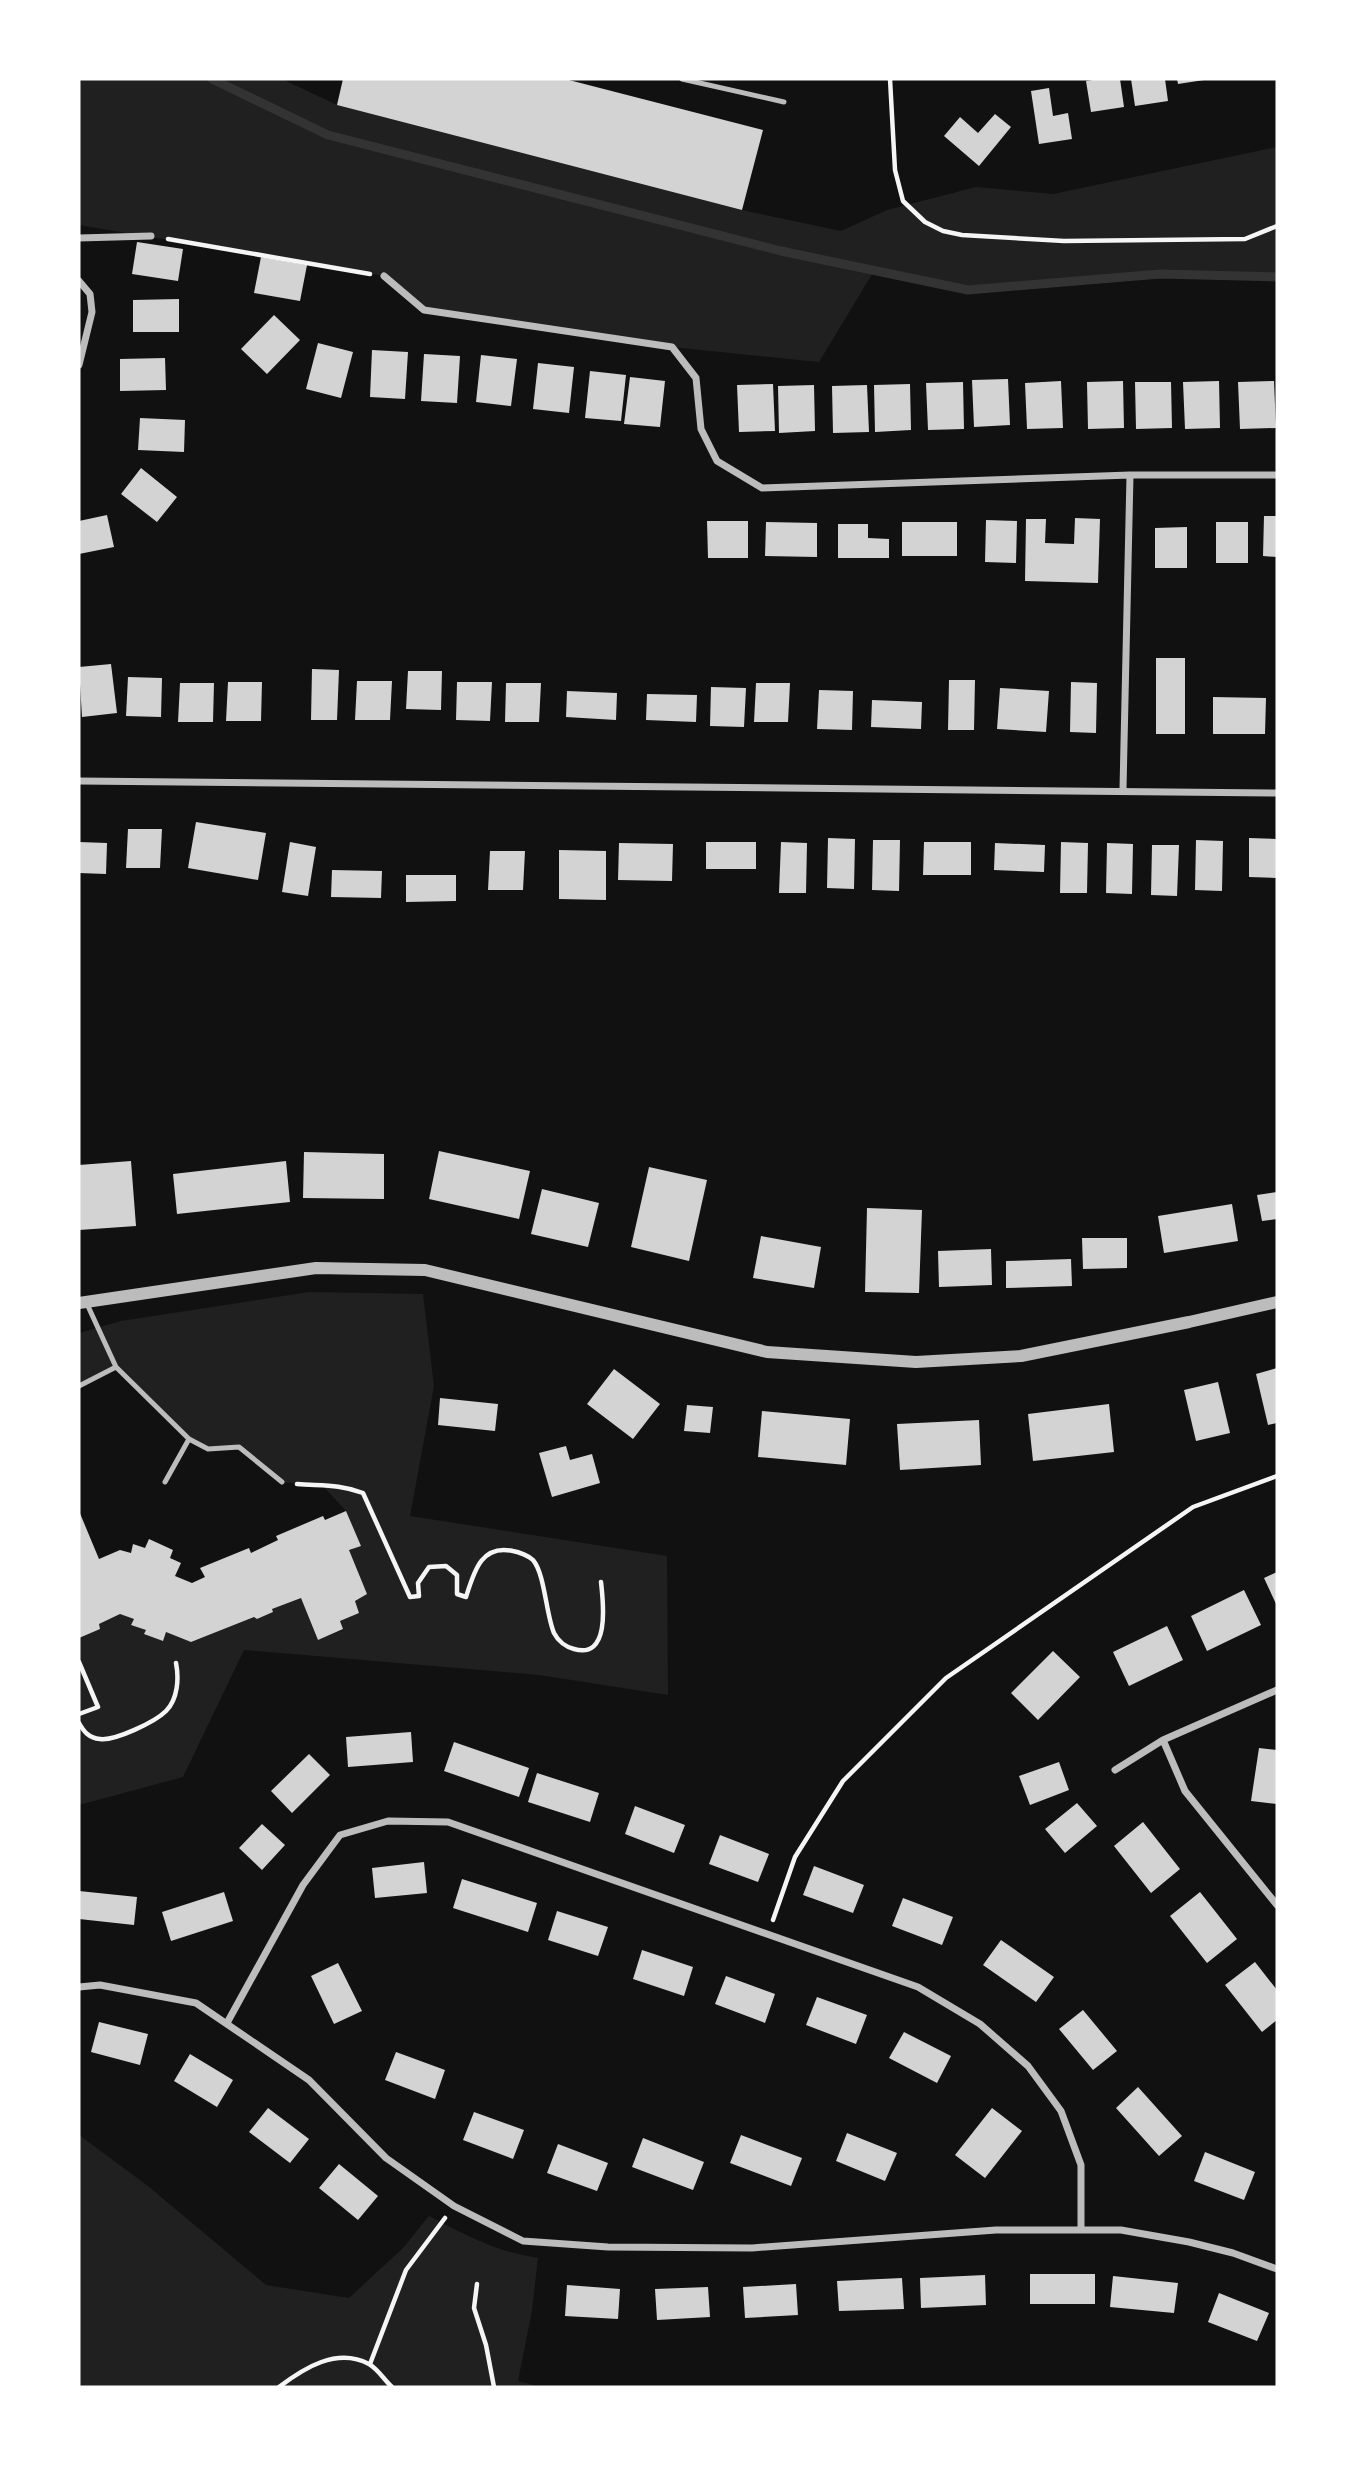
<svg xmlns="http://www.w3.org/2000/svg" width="1356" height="2466" viewBox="0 0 1356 2466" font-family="Barlow,sans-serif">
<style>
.green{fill:#202020}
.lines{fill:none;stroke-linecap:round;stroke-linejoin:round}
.stream{stroke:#333;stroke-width:9}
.building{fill:#d3d3d3}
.path{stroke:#f5f5f5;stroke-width:4.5}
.service{stroke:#bcbcbc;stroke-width:5}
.minor{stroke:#bcbcbc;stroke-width:7}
.tertiary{stroke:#bcbcbc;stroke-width:12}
</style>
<rect width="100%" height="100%" fill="#111"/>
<!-- green -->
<path class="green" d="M79 79H282L337 105 742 210 841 231 887 210 976 187 1053 194 1277 147V277L1160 274 968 290 874 271 819 362 672 347 424 310 384 276 79 225Z
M309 1292 423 1294 434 1386 410 1516 667 1556 668 1695 539 1675 244 1650 183 1777 79 1805V1638L99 1629V1624L120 1614 134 1619 131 1625 146 1630 166 1632 191 1642 254 1617 257 1619 273 1612 272 1609 301 1598 318 1640 343 1630 340 1621 359 1613 355 1601 367 1594 349 1550 360 1545 346 1511 323 1486 282 1482 239 1447 208 1449 189 1439 116 1367 79 1386V1333L121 1321Z
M79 2135 148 2186 266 2285 349 2298 403 2248 429 2216C465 2235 497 2252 538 2258L532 2311 518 2381 540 2387H79Z"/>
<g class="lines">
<!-- stream -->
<path class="stream" d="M212 79 328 135 781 251 968 290 1160 274 1277 277"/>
</g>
<!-- building -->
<path class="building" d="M343 79H565L763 130 742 210 337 105Z
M1099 79H1120L1124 107 1091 112 1086 81Z
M1131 79H1165L1168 101 1135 106Z
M1177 79H1204V80L1178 84Z
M1049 88 1053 116 1068 113 1072 139 1039 144 1031 91Z
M995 114 1011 127 979 166 944 136 960 117 978 133Z
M137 242 183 249 178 281 132 274Z
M261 257 307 265 300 301 254 293Z
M179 299V332H133V300Z
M274 315 300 340 267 374 241 349Z
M318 343 353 352 341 398 306 389Z
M372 350 408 352 405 399 370 397Z
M424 354 460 356 457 403 421 401Z
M481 355 517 359 511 406 476 402Z
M165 358 166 390 120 391V359Z
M538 363 574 367 569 413 533 409Z
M590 371 626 375 621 421 585 418Z
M630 377 665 381 660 427 624 424Z
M1008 379 1010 425 974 427 972 380Z
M1061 381 1063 428 1027 429 1025 383Z
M1123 381 1124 428 1088 429 1087 382Z
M1219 381 1220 428 1185 429 1183 382Z
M1274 381 1276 428 1240 429 1238 382Z
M963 382 964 429 928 430 926 383Z
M1135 382H1171L1172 428 1136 429Z
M773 384 775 431 739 432 737 385Z
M910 384 911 430 875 432 874 385Z
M814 385 815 431 779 433 778 386Z
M867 385 869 432 833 433 832 386Z
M140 418 185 420 184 452 138 450Z
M141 468 177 497 157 522 121 494Z
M107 515 114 547 79 554V521Z
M1264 516H1277V557L1263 556Z
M1075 518 1100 519 1098 583 1025 581 1026 519H1046L1045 543 1074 544Z
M986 520 1017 521 1016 563 985 562Z
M707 521H748V558H708Z
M766 522 817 523V557L765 556Z
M902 522H957V556H902Z
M1216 522H1248V563H1216Z
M838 524H868V538L889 539V558H838Z
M1187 527V568H1155V528Z
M1156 658H1185V734H1156Z
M111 664 117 713 82 717 79 667Z
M312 669 339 670 337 720H311Z
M408 671H442L441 710 406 709Z
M128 677 162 678 161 717 126 716Z
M949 680H975L974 730H948Z
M357 681H392L390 720H355Z
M228 682H262L261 721H226Z
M457 682H492L490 721 456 720Z
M1071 682 1097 683 1096 733 1070 732Z
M180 683H214L213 722H178Z
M506 683H541L539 722H505Z
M756 683H790L788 722H754Z
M711 687 746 688 744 727 710 726Z
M1000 688 1049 691 1046 732 997 729Z
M819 690 853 691 852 730 817 729Z
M567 691 617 693 616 720 566 717Z
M647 694 697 695 696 722 646 720Z
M1213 697 1266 698 1265 734H1213Z
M872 700 922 702 921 729 871 727Z
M196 822 266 833 258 880 188 868Z
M128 829H162L160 868H126Z
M828 838 855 839 854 889 827 888Z
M1249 838 1277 839V878L1249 877Z
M873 840H900L899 891 872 890Z
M1196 840 1223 841 1222 891 1195 890Z
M79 842 107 843 106 874 79 873Z
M290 842 316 847 308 896 282 892Z
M706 842H756V869H706Z
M781 842 807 843 806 893H779Z
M924 842H971V875H923Z
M1061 842 1088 843 1087 893H1060Z
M619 843 673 844 672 881 618 880Z
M995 843 1045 845 1044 872 994 870Z
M1107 843 1133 844 1132 894 1106 893Z
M1152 845H1179L1177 896 1151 895Z
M559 850 606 851V900L559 899Z
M490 851H525L523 890H488Z
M332 870 382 871 381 898 331 897Z
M406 875H456V901L406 902Z
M439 1151 530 1171 519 1219 429 1199Z
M304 1152 384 1154V1199L303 1198Z
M131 1161 136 1226 79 1230V1165Z
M286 1161 290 1202 177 1214 173 1174Z
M649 1167 707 1180 689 1261 631 1247Z
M542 1189 599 1203 588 1247 531 1234Z
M1277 1192V1219L1262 1221 1257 1195Z
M1232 1204 1238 1241 1164 1253 1158 1216Z
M867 1208 922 1210 919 1293 865 1292Z
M761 1236 821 1247 814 1288 753 1278Z
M1082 1238H1127V1268L1083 1269Z
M991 1249 992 1285 939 1287 938 1251Z
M1071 1259 1072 1286 1006 1288V1261Z
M1277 1368V1423L1268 1425 1256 1374Z
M614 1369 660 1404 633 1439 587 1404Z
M1218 1382 1230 1433 1196 1441 1184 1390Z
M440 1398 498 1404 495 1431 438 1425Z
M1109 1404 1114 1452 1033 1461 1028 1414Z
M687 1405 713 1407 710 1433 684 1431Z
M762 1411 850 1419 846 1465 758 1457Z
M979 1420 981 1465 900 1470 897 1424Z
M566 1446 570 1460 592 1454 600 1483 552 1497 539 1453Z
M79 1511 99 1559 120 1550 131 1553 133 1544 145 1548 149 1539 173 1550 170 1558 181 1563 175 1576 192 1583 205 1577 200 1568 249 1548 251 1553 278 1540 276 1536 323 1516 325 1520 346 1511 361 1546 349 1550 367 1594 355 1601 359 1613 340 1621 343 1629 318 1640 301 1598 272 1609 273 1612 257 1619 254 1617 191 1642 166 1632 163 1641 144 1634 146 1630 131 1625 134 1619 120 1614 99 1624 100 1629 79 1638Z
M1277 1572V1606L1264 1578Z
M1244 1590 1261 1625 1207 1651 1191 1616Z
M1167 1626 1183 1660 1129 1686 1113 1652Z
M1053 1651 1080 1677 1038 1720 1011 1693Z
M411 1732 413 1762 348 1767 346 1737Z
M454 1742 529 1768 519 1797 444 1771Z
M1259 1748 1277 1750V1804L1251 1801Z
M309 1754 330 1775 292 1813 271 1791Z
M1059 1762 1069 1790 1030 1805 1019 1776Z
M537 1773 599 1793 590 1822 528 1802Z
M1077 1803 1097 1826 1065 1853 1045 1829Z
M635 1806 685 1825 674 1853 625 1834Z
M1143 1822 1180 1869 1151 1893 1114 1846Z
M262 1824 285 1845 262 1870 239 1848Z
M720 1835 769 1854 758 1882 709 1864Z
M424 1862 427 1893 375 1898 372 1868Z
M814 1866 864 1885 853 1913 803 1895Z
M462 1879 537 1903 528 1932 453 1908Z
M79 1891 137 1897 134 1925 79 1919Z
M224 1892 233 1921 171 1941 162 1912Z
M1200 1892 1237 1939 1207 1963 1170 1916Z
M903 1898 953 1917 942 1945 892 1926Z
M557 1911 608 1927 598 1956 548 1940Z
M1001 1940 1054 1977 1036 2002 983 1965Z
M642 1950 693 1967 684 1996 633 1979Z
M1255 1962 1277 1990V2020L1262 2032 1225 1985Z
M338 1963 362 2011 334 2024 311 1976Z
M726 1976 775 1994 765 2023 715 2004Z
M817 1997 867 2015 856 2044 806 2025Z
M1083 2010 1117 2051 1093 2070 1059 2029Z
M99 2022 148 2034 140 2065 91 2052Z
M904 2032 951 2056 937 2083 889 2058Z
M396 2052 445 2070 435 2099 385 2080Z
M190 2054 233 2080 217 2107 174 2081Z
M1138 2087 1182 2136 1159 2156 1116 2108Z
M268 2108 309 2139 290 2163 249 2132Z
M992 2108 1022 2131 985 2178 955 2155Z
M474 2112 524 2130 513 2159 463 2140Z
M847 2133 897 2153 885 2181 836 2161Z
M741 2135 802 2158 791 2186 730 2163Z
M643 2138 704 2162 693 2190 632 2167Z
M558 2144 608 2163 597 2191 547 2173Z
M1205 2152 1255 2172 1244 2200 1194 2181Z
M339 2164 378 2196 358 2220 319 2188Z
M1030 2274H1095V2304H1030Z
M985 2275 986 2305 921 2308 920 2278Z
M1113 2276 1178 2283 1174 2313 1110 2307Z
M902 2278 904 2309 839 2311 837 2281Z
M796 2284 798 2315 745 2318 743 2287Z
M567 2285 620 2289 618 2319 565 2316Z
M708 2287 710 2317 657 2320 655 2289Z
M1219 2293 1269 2313 1257 2341 1208 2322Z"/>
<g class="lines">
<!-- path -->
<path class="path" d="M890 79 895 170 903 201 925 222 943 231 962 235 1064 241 1245 239 1277 226
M168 239 370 274
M297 1484C322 1486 339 1484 363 1493L410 1597 419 1596 418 1583 429 1567 446 1566 457 1575V1594L466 1597C474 1572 481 1544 513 1551 519 1552 529 1556 533 1560 545 1574 546 1615 554 1633 558 1641 566 1647 574 1649 611 1660 603 1601 601 1582
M79 1662 98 1707 79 1714
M79 1723C84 1732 89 1738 100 1739 115 1741 155 1722 166 1711 178 1699 179 1678 176 1663
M773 1920 795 1857 843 1781 946 1678 1193 1507 1277 1476
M477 2284 474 2308 486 2345 494 2387
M370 2364 406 2270 445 2218
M279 2387C304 2368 337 2347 369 2364 378 2369 385 2381 392 2387"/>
<!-- service -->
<path class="service" d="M682 79 784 102
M87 1304 116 1367 189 1439 208 1449 239 1447 282 1482
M79 1386 116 1367
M165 1482 189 1439"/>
<!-- minor -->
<path class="minor" d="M79 238 151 236
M384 276 424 310 672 347 696 378 701 429 717 461 762 488 1130 475 1123 789
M79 281 90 294 92 312 79 365
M1130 475H1277
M79 781 1277 793
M1163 1740 1185 1791 1277 1905
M1115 1770 1163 1740 1277 1690
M79 1987 100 1985 196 2003 309 2080 386 2158 454 2206 523 2241 608 2247 752 2248 996 2230H1121L1189 2242 1233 2253 1277 2269
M227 2023 303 1885 340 1835 388 1821 448 1822 918 1987 980 2024 1028 2066 1061 2111 1081 2165V2230"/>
<!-- tertiary -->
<path class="tertiary" d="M79 1303 316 1268 425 1270 767 1352 916 1362 1021 1356 1189 1322 1277 1302"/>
</g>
<!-- border -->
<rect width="1356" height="2466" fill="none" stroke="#ffffff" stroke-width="161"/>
</svg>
